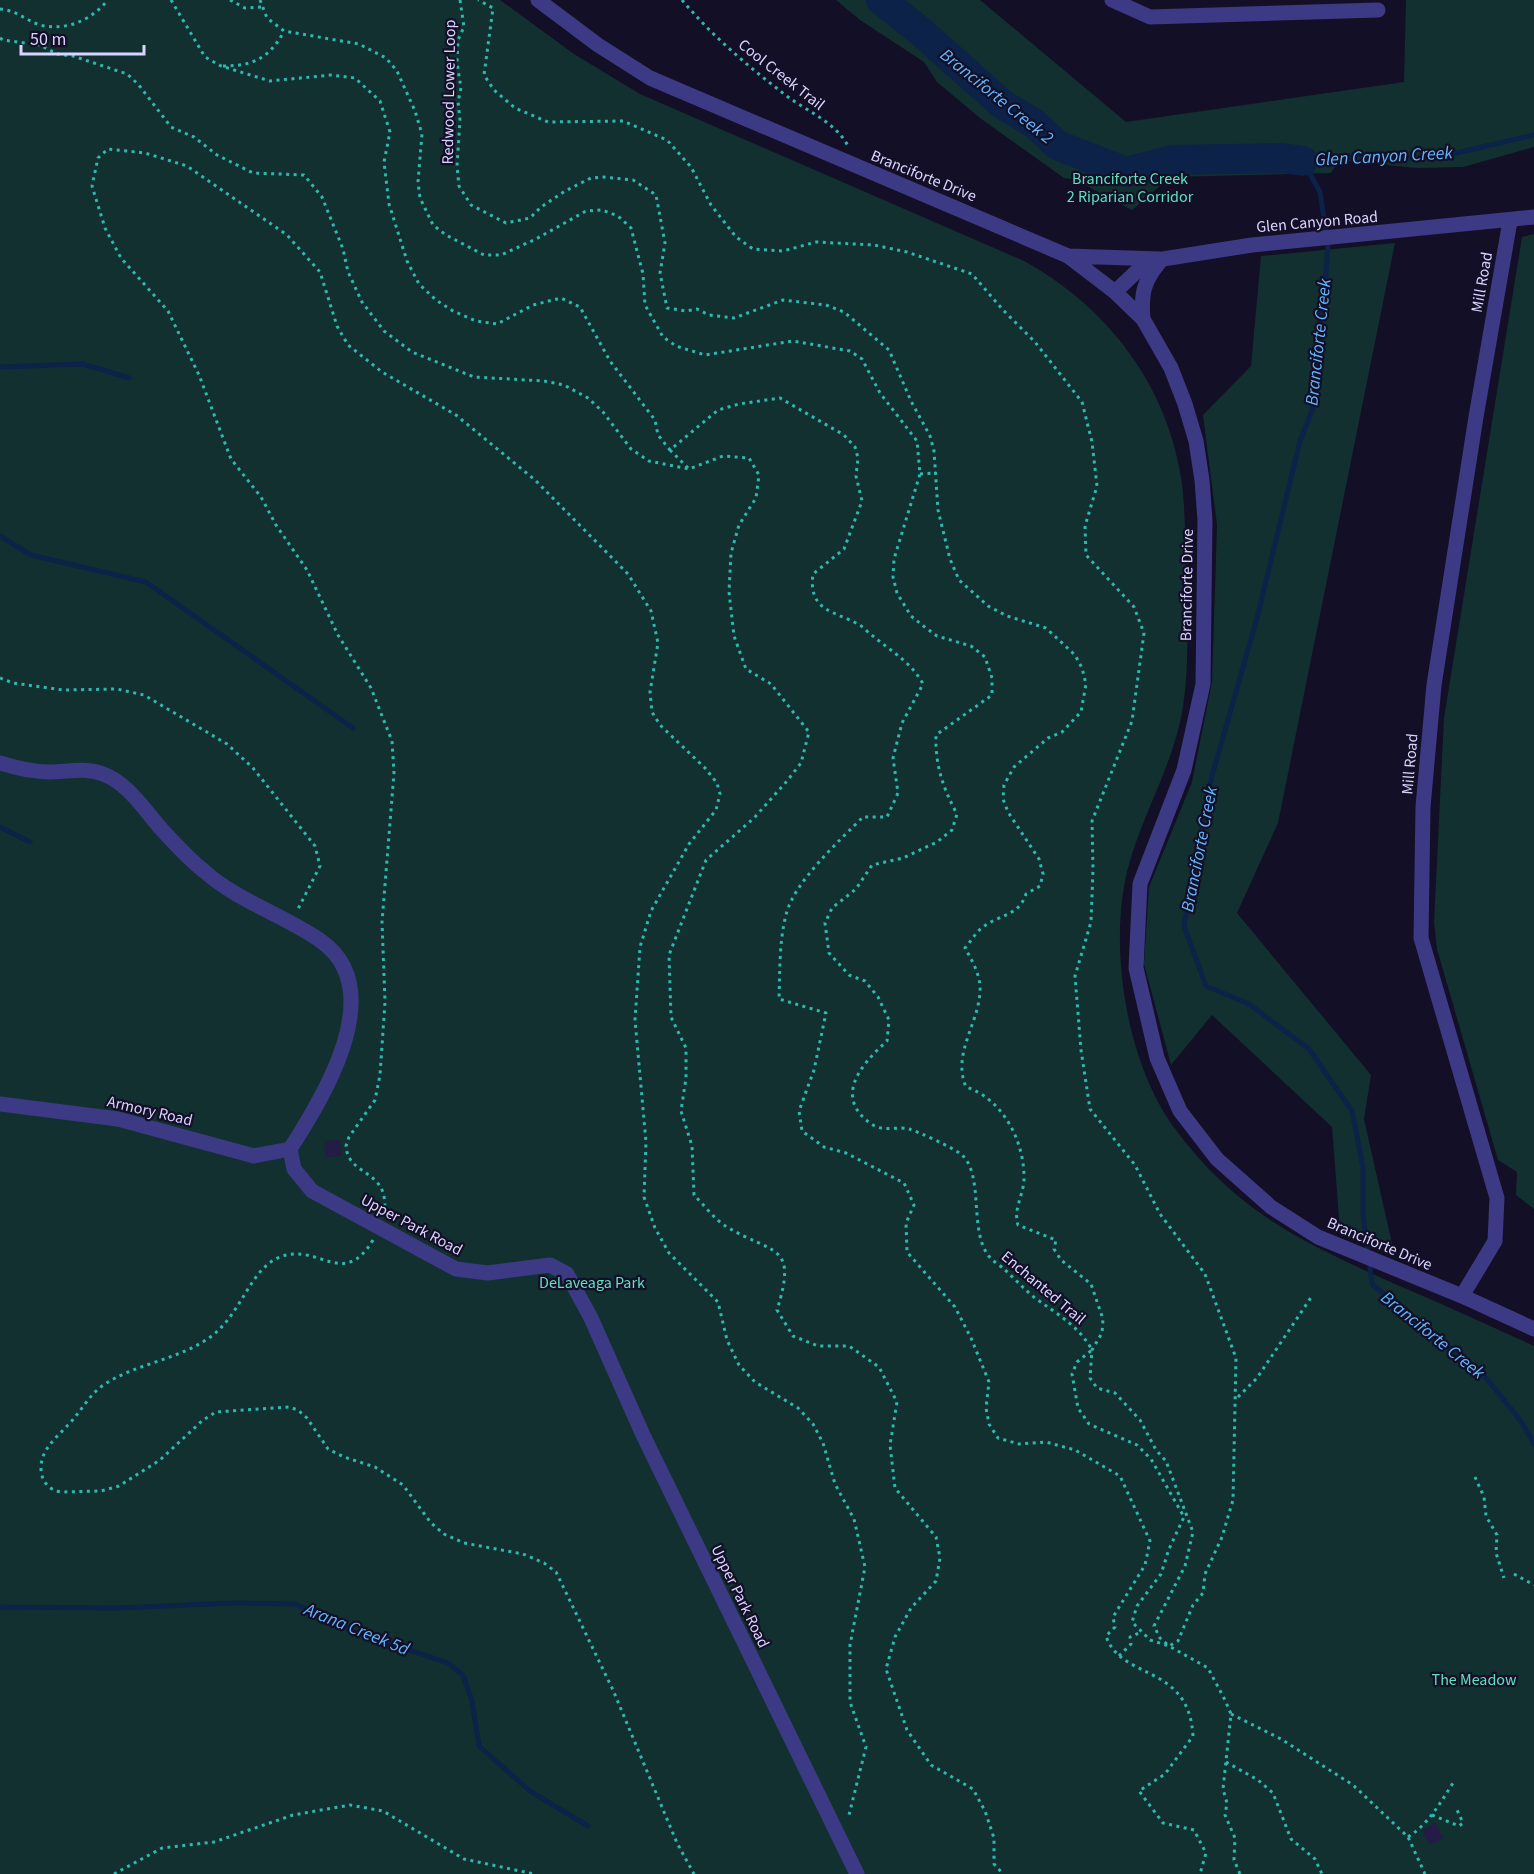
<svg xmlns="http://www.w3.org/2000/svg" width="1534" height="1874" viewBox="0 0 1534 1874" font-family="'Source Sans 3',sans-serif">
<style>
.green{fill:#12302f}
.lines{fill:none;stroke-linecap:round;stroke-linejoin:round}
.stream{stroke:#0c2248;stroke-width:5}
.river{stroke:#0c2248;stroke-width:30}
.building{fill:#241b47}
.path{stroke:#2fb8b0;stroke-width:3;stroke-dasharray:3 4.5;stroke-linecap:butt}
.minor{stroke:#3d3a85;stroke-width:15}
.labels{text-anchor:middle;stroke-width:4.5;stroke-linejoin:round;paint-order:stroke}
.street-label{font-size:16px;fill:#d9d4ff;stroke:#130f26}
.park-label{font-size:16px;fill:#5fe0c0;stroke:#130f26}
.water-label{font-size:18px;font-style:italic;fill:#62b6ff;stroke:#130f26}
</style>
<rect width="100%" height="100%" fill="#130f26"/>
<!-- green -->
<path class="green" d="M0 0H500L574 54 640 94 1024 261C1106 306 1166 383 1181 477 1186 511 1185 546 1186 580 1187 626 1190 672 1181 718 1170 770 1142 816 1128 868 1108 945 1126 1061 1173 1126 1236 1212 1302 1242 1395 1284 1442 1304 1488 1325 1534 1346V1874H0Z
M836 0H980L1126 122 1404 82 1406 0H1534V147L1463 167 1416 168 1339 160 1331 173 1170 177 1132 210 1076 180 1064 178 980 118 937 82 924 62 860 20Z
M1534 234V1209L1516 1195 1517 1172 1498 1160 1437 949 1434 922 1444 718 1522 237Z
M1395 243 1278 823 1237 913 1371 1075 1364 1119 1395 1257 1340 1231 1332 1127 1212 1015 1171 1065 1144 964 1149 887 1192 782 1212 682 1217 525 1203 415 1251 366 1261 256Z"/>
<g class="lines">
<!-- stream -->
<path class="stream" d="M1534 135 1443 156 1388 159 1357 155 1303 161 1320 192 1328 245 1324 299 1317 337 1313 408 1300 441 1257 618 1212 776 1194 869 1184 926 1206 986 1249 1004 1309 1049 1352 1111 1363 1167V1214L1372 1284 1487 1379 1520 1420 1534 1444
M0 367 83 364 129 378
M0 536 31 555 146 582 353 728
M0 827 30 842
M0 1607 118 1608 234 1603 295 1604 327 1617 352 1631 448 1663 463 1675 472 1701 479 1746 530 1791 588 1826"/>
<!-- river -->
<path class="river" d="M881 0 920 31 1002 104 1035 124 1057 145 1126 172 1172 160 1282 158 1303 161"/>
</g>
<!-- building -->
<path class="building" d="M340 1140 341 1156 326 1157 325 1141Z
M1435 1823 1443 1838 1430 1845 1422 1831Z"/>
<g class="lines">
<!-- path -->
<path class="path" d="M171 0 205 57 221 66 270 81 331 75 355 78 380 101 390 132 384 162 389 204 407 261 419 284 436 300 453 311 476 321 497 324 533 305 561 298 580 307 610 361 655 420 658 435 670 450 718 410 739 404 780 398 844 435 855 447 858 458 856 476 862 501 844 549 813 574C808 611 834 611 858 624 864 627 868 633 873 636 891 651 912 663 923 684L902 723 893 758 898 793 887 817H863C840 840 793 883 786 915 779 942 780 971 779 999L826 1013 814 1070 799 1111 802 1131 824 1147 846 1153 904 1183 914 1205 906 1223 907 1252 955 1307 971 1338 989 1382 986 1408 989 1424 998 1438 1019 1444 1046 1442 1075 1450 1120 1476 1150 1541 1145 1565 1113 1617 1115 1627 1106 1636C1121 1681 1189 1663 1193 1736L1165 1774 1139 1791 1163 1823 1194 1830 1206 1853 1200 1874
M230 0 245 8 262 7
M260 0 267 18 284 31 359 44 386 58 397 71 415 111 422 134 418 182 420 198 433 225 446 235 484 255H501L536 239 586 211 602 210 618 216 631 228 643 274 645 305 663 337 676 346 705 355 793 341 850 351 862 359 880 393 917 441 920 474 894 559 893 577 897 593 911 616 926 628 937 636 971 646 985 657 992 678V695L936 735C935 765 943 788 957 814L952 830 937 842 903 858 872 865 856 889 832 908 825 923 829 953 849 975 865 981 878 997 889 1020 887 1041C859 1066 833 1099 873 1125 884 1132 898 1126 909 1129 919 1132 954 1148 962 1155 984 1175 969 1229 988 1255 992 1261 1000 1265 1005 1270 1015 1279 1024 1289 1035 1298 1057 1314 1079 1326 1092 1350L1077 1362 1072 1374 1078 1408 1089 1424 1137 1445 1151 1459 1184 1517 1169 1549 1161 1574 1137 1606 1132 1622 1150 1640 1169 1646 1208 1668 1225 1700 1231 1714 1223 1789 1227 1803 1225 1815 1235 1838 1234 1860 1240 1874
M460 0 464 27 458 40 457 63 461 88 458 102 460 120 457 166 459 186 471 205 506 223 530 218 541 207 565 191 591 178 603 177 633 180 656 195 665 243 660 273 667 308 686 311 697 309 709 315 734 318 783 300 826 305 844 312 889 350 911 401 930 436 934 451 938 510 950 559 959 580 988 606 1007 616 1046 628 1075 655 1082 668 1086 684 1081 712 1062 732 1048 738 1014 767 1004 785 1003 799 1008 812 1039 859 1043 874 1040 886 1026 894C1019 916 1000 914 983 927 976 932 971 941 965 948 973 962 981 976 980 992 978 1025 952 1054 966 1087 1003 1099 1025 1142 1024 1180 1023 1196 1013 1210 1018 1225L1056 1240 1054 1249 1061 1260 1091 1284 1103 1319 1102 1333 1092 1350 1090 1378 1097 1388 1115 1393 1140 1420 1156 1450 1166 1461 1193 1532 1185 1566 1154 1626 1160 1638 1169 1646 1178 1641 1193 1605 1203 1593 1205 1574 1222 1537 1233 1500 1236 1358 1205 1274 1160 1214 1135 1165 1090 1109 1081 1050 1075 976 1091 922 1093 869 1092 821 1132 721 1144 633 1134 607 1086 555 1085 526 1097 486 1092 442 1082 402 1035 342 1003 310 972 274 907 252 874 245 816 242 783 251 753 249 736 237 711 205 691 167 667 140 623 121 548 122 515 108 494 90 484 75 493 8 478 0
M682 0C713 37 750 68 788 97 809 112 836 123 848 146
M0 9C17 10 29 23 44 26 70 30 92 19 108 0
M0 38 3 40 40 45 57 54 73 56 127 74 138 84 171 127 194 137 217 155 253 173 304 175 322 197 343 249 348 272 362 302 384 331 412 352 474 377 544 381 564 385 588 398 603 412 631 449 649 461 689 469 723 456 749 458 759 475 756 498 739 525 731 553 729 592 734 636 746 669 771 684 809 732 801 763 787 781 754 818 706 860 669 955 671 1017 686 1048V1078L681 1111 692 1146 694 1195C704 1205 715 1220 727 1227 774 1255 798 1243 777 1310L793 1336 818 1346H849L879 1367 897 1402 890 1445 895 1488 936 1537 940 1558 936 1581 911 1608 895 1637 886 1669 907 1730 931 1765 973 1789 985 1811 994 1838V1864L1003 1874
M223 66C253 66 270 58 284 31
M670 450 688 468
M920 474 936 473
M0 678 13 683 63 690 117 689 144 695 227 744 253 768 315 846 320 866 298 909
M384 1214C391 1168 348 1178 346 1146L349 1137 375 1100 380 1075 385 1002 382 922 394 773 392 741 371 688 338 635 307 570 276 525 261 497 231 459 199 375 168 311 121 258 105 228 92 186 98 158 108 149 145 153 187 166 287 235 320 272 337 326 348 345 382 372 456 415 535 480 628 574 651 611 658 643 650 692 652 712 660 725 705 768 717 783 720 794 716 810 689 844 651 911 640 947 635 1020 646 1142 644 1197 655 1228 669 1253 718 1302 727 1340 739 1365 755 1382 798 1408 813 1424 823 1443 835 1484 854 1519 865 1567 850 1645V1702L866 1747 848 1819
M373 1240C343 1290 319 1242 280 1257 249 1269 242 1315 209 1338 177 1360 135 1364 105 1384 89 1394 81 1412 68 1425 56 1438 40 1450 41 1470 42 1482 49 1490 61 1492L101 1491 119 1486 160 1460 203 1420 216 1412 289 1407 298 1410 307 1418 328 1449 344 1457 375 1467 403 1485 431 1523 444 1534 464 1543 523 1554 544 1563 556 1572 613 1690 677 1843 694 1874
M1238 1397 1257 1378 1312 1296
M1475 1477 1484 1497 1486 1516 1497 1535 1496 1553 1504 1578
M1514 1574 1534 1585
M1119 1656 1131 1644 1130 1637 1141 1632
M1231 1714 1281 1739 1353 1785 1408 1837 1425 1874
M1226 1762 1258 1780 1273 1793 1291 1839 1315 1859 1322 1874
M1432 1815 1459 1826 1463 1823 1457 1810
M1408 1837C1430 1823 1441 1801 1455 1780
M114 1874 162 1848 214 1842 293 1815 350 1805 383 1811 464 1859 534 1874"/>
<!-- minor -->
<path class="minor" d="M538 0 598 45 650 78 1068 256 1115 292 1143 319 1171 368 1185 404 1196 441 1202 480 1205 520 1203 684 1184 770 1140 884 1136 968 1157 1058 1180 1111 1217 1159 1271 1207 1318 1237 1462 1296 1534 1329
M1112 0 1150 17 1378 10
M1068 256 1160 259
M1115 292 1136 272 1163 259 1252 245 1534 217
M1143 319C1141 295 1143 282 1159 263
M0 763C16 768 31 772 49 772 67 772 85 767 103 774 130 784 146 813 165 833 177 846 190 860 204 871 239 902 284 915 321 941 390 990 323 1098 290 1149L294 1169 312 1191 456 1269 488 1273 550 1265 567 1274 591 1318 643 1435 857 1874
M0 1104 118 1119 254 1156 290 1149
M1462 1296 1495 1241 1497 1198 1421 938 1423 807 1434 685 1476 417 1510 221"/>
</g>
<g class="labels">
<!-- street labels -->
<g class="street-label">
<text transform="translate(782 74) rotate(38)" y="6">Cool Creek Trail</text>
<text transform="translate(448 92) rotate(-89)" y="6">Redwood Lower Loop</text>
<text transform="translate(924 175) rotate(22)" y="6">Branciforte Drive</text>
<text transform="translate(1317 221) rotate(-5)" y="6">Glen Canyon Road</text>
<text transform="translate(1481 282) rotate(-80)" y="6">Mill Road</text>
<text transform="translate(1186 585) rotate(-89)" y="6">Branciforte Drive</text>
<text transform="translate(1409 764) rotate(-85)" y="6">Mill Road</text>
<text transform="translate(150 1110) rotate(13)" y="6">Armory Road</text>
<text transform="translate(412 1224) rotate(28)" y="6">Upper Park Road</text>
<text transform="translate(1380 1243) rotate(23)" y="6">Branciforte Drive</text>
<text transform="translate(1044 1287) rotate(40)" y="6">Enchanted Trail</text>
<text transform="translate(741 1596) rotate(64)" y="6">Upper Park Road</text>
</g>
<!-- park labels -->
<g class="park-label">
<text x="1130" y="184">Branciforte Creek<tspan x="1130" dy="18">2 Riparian Corridor</tspan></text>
<text x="592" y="1288">DeLaveaga Park</text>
<text x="1474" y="1685">The Meadow</text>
</g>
<!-- water labels -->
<g class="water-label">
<text transform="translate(997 96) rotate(39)" y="6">Branciforte Creek 2</text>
<text transform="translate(1384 156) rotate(-3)" y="6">Glen Canyon Creek</text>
<text transform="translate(1318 342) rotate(-84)" y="6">Branciforte Creek</text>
<text transform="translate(1199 849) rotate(-79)" y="6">Branciforte Creek</text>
<text transform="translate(1433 1335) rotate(39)" y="6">Branciforte Creek</text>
<text transform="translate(357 1629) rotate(22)" y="6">Arana Creek 5d</text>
</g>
</g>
<!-- scale -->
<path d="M21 45v9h123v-9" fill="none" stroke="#d9d4ff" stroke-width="3"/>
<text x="30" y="45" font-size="18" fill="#d9d4ff" stroke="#130f26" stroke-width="4.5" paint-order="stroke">50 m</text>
</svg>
